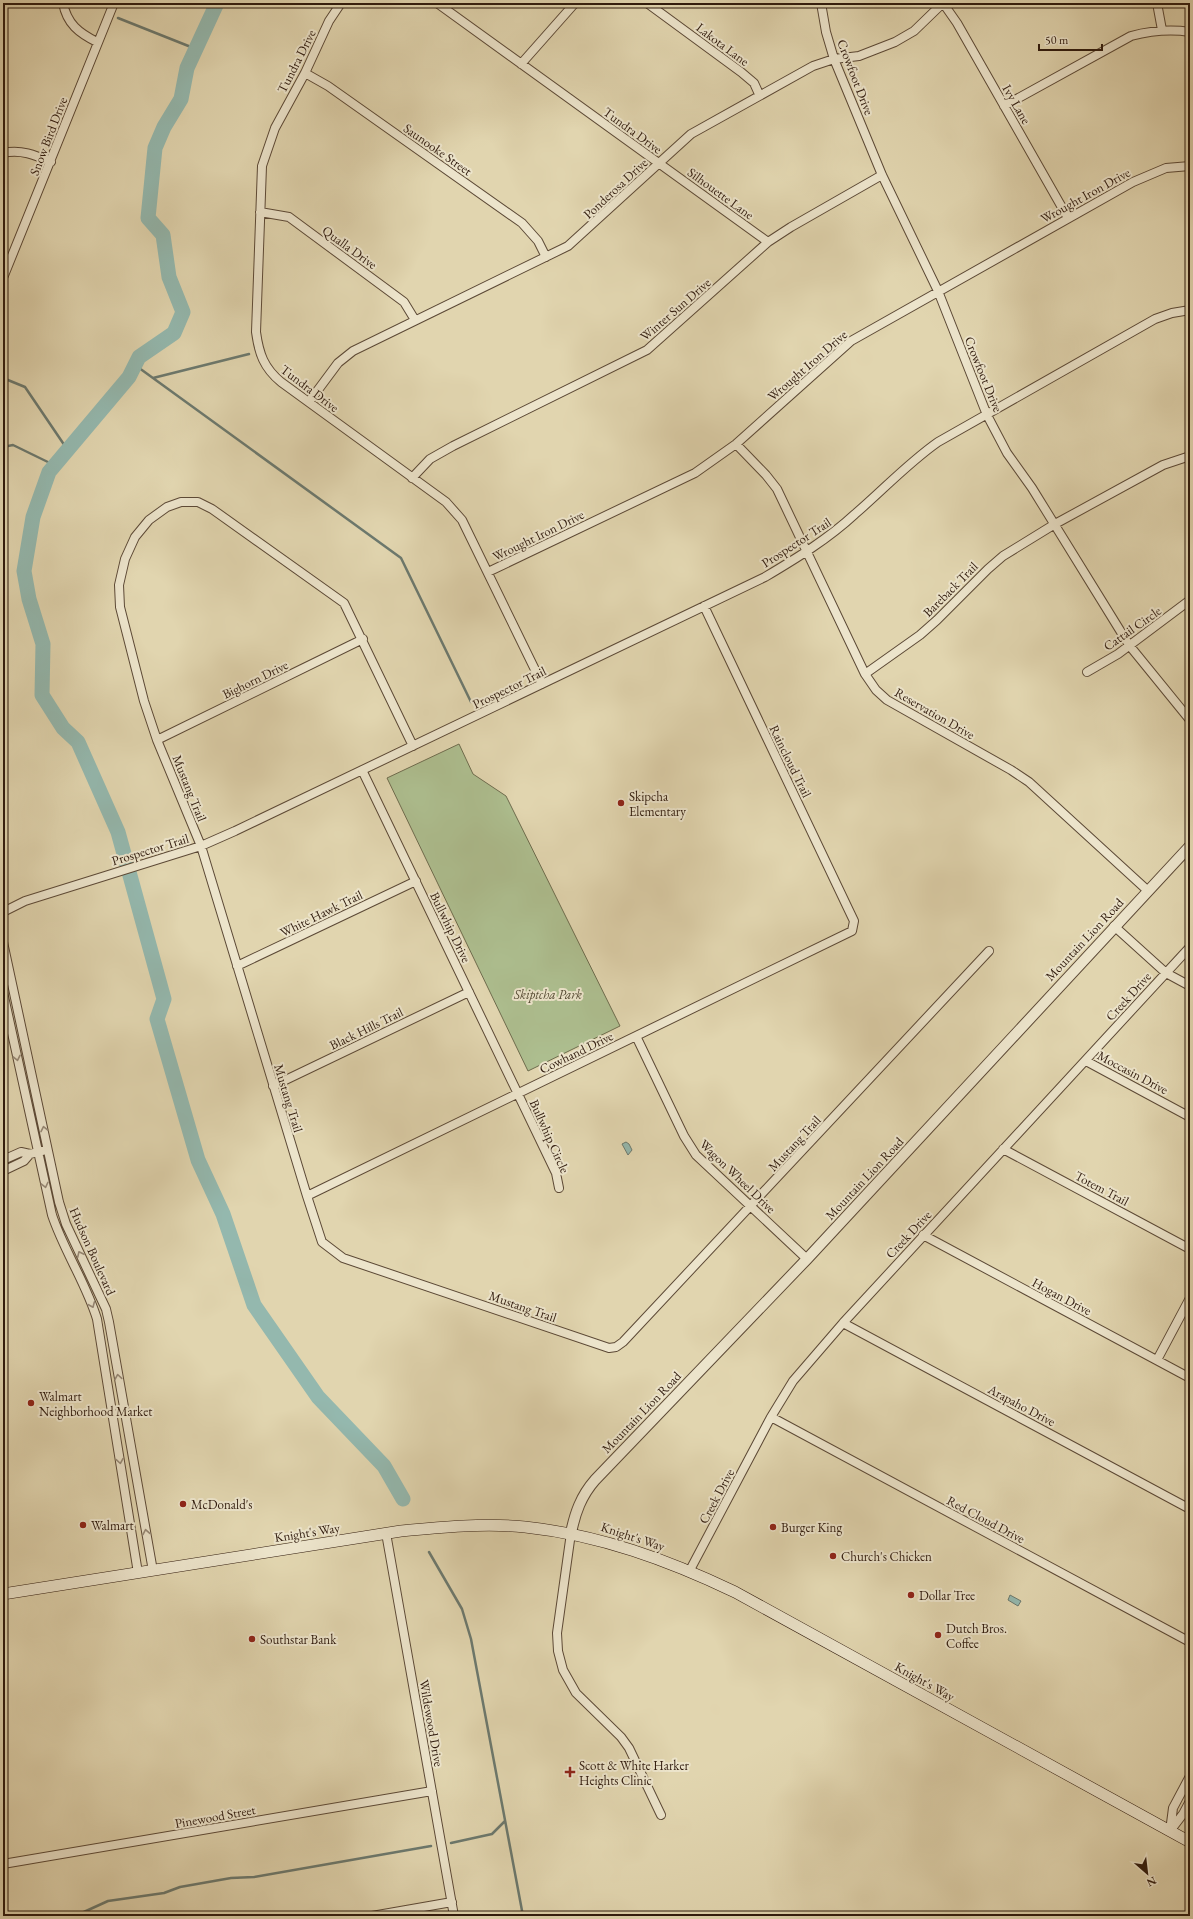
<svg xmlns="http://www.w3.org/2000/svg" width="1193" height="1919" viewBox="0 0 1193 1919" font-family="'EB Garamond',serif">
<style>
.green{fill:#adbe8f;stroke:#6e6c4e}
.water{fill:#94b8ae;stroke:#6c796e}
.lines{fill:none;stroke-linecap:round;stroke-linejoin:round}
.stream{stroke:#6c796e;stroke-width:2.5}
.river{stroke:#94b8ae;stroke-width:15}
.minor-casing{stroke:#5c4936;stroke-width:10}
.tertiary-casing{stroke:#5c4936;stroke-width:12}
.secondary-casing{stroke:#2f1a0d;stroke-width:12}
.minor{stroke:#ece4cb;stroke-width:8}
.tertiary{stroke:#ece4cb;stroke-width:10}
.secondary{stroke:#ece4cb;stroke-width:11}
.oneway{stroke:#978976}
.poi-dot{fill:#8f2418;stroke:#ece4cb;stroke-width:1.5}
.labels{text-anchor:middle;stroke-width:4;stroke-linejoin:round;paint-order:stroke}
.street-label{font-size:13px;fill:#2f1a0d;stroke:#ece4cb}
.poi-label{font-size:13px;fill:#2f1a0d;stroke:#ece4cb;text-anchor:start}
.park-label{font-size:13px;font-style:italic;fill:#554b34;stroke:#ece4cb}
</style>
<rect width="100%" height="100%" fill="#e1d5af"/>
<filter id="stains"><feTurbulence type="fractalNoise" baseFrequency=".005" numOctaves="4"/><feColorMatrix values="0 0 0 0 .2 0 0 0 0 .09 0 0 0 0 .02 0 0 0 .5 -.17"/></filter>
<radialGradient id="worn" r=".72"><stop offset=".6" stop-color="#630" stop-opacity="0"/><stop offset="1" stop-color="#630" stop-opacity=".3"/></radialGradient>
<!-- green -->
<path class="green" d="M459 744 473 774 506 796 620 1026 528 1071 387 778Z"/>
<!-- water -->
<path class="water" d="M626 1142 629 1144 632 1150 628 1155 622 1144Z
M1010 1595 1021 1601 1018 1606 1008 1600Z"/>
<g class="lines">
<!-- stream -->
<path class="stream" d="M118 18 196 49
M135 365 401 558 471 702
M3 378 25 387 67 449
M153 378 249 354
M3 447 13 445 54 465
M429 1552 462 1609 471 1639 523 1916
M451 1843 492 1834 505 1821
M75 1916 108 1901 164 1893 180 1887 231 1878 254 1877 431 1846"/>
<!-- river -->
<path class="river" d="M217 3 187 68 181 99 164 127 155 148 148 218 163 235 169 277 183 312 174 333 139 357 129 377 49 472 33 517 24 571 29 599 43 644 42 695 63 728 78 742 118 832 164 999 157 1019 198 1160 223 1214 254 1305 318 1397 384 1466 403 1499"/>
<defs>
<path id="minor" d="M63 3C67 24 79 33 97 42
M341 3 329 21 305 73 275 128 262 166 256 332C259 354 264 368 281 382L446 502 462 520 542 684
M437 3 768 242
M647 3 741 72 754 83 759 94
M821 3 826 32 834 59 882 175 938 291 987 415 1007 453 1032 488 1129 645 1190 720
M943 3 957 23 1068 218
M1157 3 1162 30
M521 64 575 3
M305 73 328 86 522 223 538 241 546 257
M1004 106 1131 36C1150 31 1170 29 1190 32
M3 153C21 149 35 155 51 162
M260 212 289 217 404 302 415 320
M3 278 114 3
M309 402 338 363 353 351 568 246 691 134 813 66 834 59 859 56 895 42 914 31 943 3
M736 444 766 475 777 489 865 674 876 690 887 700 1011 770 1029 782 1147 890
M412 478 430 459 453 446 647 350 768 242 791 227 882 175
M488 572 695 473 736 444 851 341 1133 182 1166 168 1190 166
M1087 672 1118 654 1190 600
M865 674 920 635 937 620 988 569 1003 556 1055 524 1163 465 1190 456
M157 740 363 639
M413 746 344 603 212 509 198 502H181L167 507 149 520 135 537 125 559 119 585 120 607 144 701 157 740 201 846 307 1196 322 1242 343 1258 609 1348 616 1347 623 1342 989 951
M362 770 556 1173 559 1188
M3 912 25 901 201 846 235 831 765 577C797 558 828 539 855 514 883 490 908 463 938 442L1155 319 1172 313 1190 310
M1114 926 1166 973 1190 986
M3 942 59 1202 66 1224 106 1309 109 1322 153 1571
M237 966 416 881
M3 992 52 1215C64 1251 86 1283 97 1319L138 1573
M636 1036 684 1136 696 1155 807 1259
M1086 1061 1190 1117
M273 1086 469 992
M1003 1149 1190 1249
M3 1160 21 1152 30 1154 42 1151
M3 1171 24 1161 30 1154
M307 1196 852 931 854 921 704 606
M923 1235 1190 1378
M843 1323 1190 1509
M1157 1360 1190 1298
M771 1417 1190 1642
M386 1533 454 1916
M571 1533 557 1633 558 1651 563 1670 576 1693 621 1737 629 1748 661 1815
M690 1570 771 1417 793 1381 843 1323 1190 947
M1170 1831 1173 1808 1190 1776
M1170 1831 1183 1814 1190 1801
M3 1864 432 1791
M372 1916 452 1902"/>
<path id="tertiary" d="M571 1533C575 1513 581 1496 595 1480L807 1259 1190 846"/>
<path id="secondary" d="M3 1594 401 1531C442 1527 485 1523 525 1527 600 1535 668 1560 735 1592L1190 1842"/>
</defs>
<!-- minor casing -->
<use href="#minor" class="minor-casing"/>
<!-- tertiary casing -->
<use href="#tertiary" class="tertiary-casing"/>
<!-- secondary casing -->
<use href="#secondary" class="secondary-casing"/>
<!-- minor -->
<use href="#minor" class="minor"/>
<!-- tertiary -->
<use href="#tertiary" class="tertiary"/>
<!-- secondary -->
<use href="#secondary" class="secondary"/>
</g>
<!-- one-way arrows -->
<defs><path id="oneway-chevron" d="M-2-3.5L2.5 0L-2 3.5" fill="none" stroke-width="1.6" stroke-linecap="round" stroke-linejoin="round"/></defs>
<g class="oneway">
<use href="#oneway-chevron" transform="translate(17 1058) rotate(78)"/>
<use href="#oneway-chevron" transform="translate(44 1129) rotate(-102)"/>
<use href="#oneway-chevron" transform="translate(45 1185) rotate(77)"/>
<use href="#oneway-chevron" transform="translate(80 1254) rotate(-115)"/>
<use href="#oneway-chevron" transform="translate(92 1305) rotate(67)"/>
<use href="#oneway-chevron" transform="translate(118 1377) rotate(-99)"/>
<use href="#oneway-chevron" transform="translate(120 1461) rotate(81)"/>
<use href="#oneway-chevron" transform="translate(146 1532) rotate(-100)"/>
</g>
<!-- markers -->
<g class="poi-dot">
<circle cx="621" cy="803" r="4"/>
<circle cx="31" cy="1403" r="4"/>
<circle cx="183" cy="1504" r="4"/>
<circle cx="83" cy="1525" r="4"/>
<circle cx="773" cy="1527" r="4"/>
<circle cx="833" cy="1556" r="4"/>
<circle cx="911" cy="1595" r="4"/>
<circle cx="938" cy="1635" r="4"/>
<circle cx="252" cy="1639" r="4"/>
<path d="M568 1766h4v4h4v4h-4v4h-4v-4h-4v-4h4z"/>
</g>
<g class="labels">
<!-- street labels -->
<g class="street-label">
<text transform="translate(723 44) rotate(37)" y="5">Lakota Lane</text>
<text transform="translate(296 61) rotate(-63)" y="5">Tundra Drive</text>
<text transform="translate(856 77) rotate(69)" y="5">Crowfoot Drive</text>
<text transform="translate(1017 104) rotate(60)" y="5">Ivy Lane</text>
<text transform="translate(633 130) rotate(36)" y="5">Tundra Drive</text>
<text transform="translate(48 136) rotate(-69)" y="5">Snow Bird Drive</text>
<text transform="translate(438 149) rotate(35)" y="5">Saunooke Street</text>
<text transform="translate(615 188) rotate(-43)" y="5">Ponderosa Drive</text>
<text transform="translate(721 193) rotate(36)" y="5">Silhouette Lane</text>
<text transform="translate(1085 195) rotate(-29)" y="5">Wrought Iron Drive</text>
<text transform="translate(350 247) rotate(36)" y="5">Qualla Drive</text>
<text transform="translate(675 309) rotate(-41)" y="5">Winter Sun Drive</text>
<text transform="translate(807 365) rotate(-41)" y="5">Wrought Iron Drive</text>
<text transform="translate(984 374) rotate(68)" y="5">Crowfoot Drive</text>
<text transform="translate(310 388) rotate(37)" y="5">Tundra Drive</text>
<text transform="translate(538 535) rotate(-26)" y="5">Wrought Iron Drive</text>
<text transform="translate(796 542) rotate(-33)" y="5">Prospector Trail</text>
<text transform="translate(950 589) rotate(-45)" y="5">Bareback Trail</text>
<text transform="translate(1132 628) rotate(-35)" y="5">Cattail Circle</text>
<text transform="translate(255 679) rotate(-26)" y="5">Bighorn Drive</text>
<text transform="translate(509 687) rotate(-26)" y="5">Prospector Trail</text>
<text transform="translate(935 713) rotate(30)" y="5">Reservation Drive</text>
<text transform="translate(791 761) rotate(64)" y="5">Raincloud Trail</text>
<text transform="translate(190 788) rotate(68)" y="5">Mustang Trail</text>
<text transform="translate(150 849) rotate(-17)" y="5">Prospector Trail</text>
<text transform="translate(321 913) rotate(-26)" y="5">White Hawk Trail</text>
<text transform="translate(451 927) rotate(64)" y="5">Bullwhip Drive</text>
<text transform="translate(1084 939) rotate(-47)" y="5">Mountain Lion Road</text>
<text transform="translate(1128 996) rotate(-48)" y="5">Creek Drive</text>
<text transform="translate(366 1028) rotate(-26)" y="5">Black Hills Trail</text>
<text transform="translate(576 1052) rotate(-26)" y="5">Cowhand Drive</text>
<text transform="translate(1133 1072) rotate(28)" y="5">Moccasin Drive</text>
<text transform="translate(289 1098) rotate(73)" y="5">Mustang Trail</text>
<text transform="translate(550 1136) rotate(66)" y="5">Bullwhip Circle</text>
<text transform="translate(794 1143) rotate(-47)" y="5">Mustang Trail</text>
<text transform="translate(738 1176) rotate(44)" y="5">Wagon Wheel Drive</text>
<text transform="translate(864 1178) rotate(-47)" y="5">Mountain Lion Road</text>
<text transform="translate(1102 1188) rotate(28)" y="5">Totem Trail</text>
<text transform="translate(908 1234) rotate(-47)" y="5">Creek Drive</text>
<text transform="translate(93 1251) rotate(66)" y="5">Hudson Boulevard</text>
<text transform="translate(1062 1296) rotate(28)" y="5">Hogan Drive</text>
<text transform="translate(523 1306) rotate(19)" y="5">Mustang Trail</text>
<text transform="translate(1022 1405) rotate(28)" y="5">Arapaho Drive</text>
<text transform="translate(641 1412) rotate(-46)" y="5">Mountain Lion Road</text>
<text transform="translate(716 1496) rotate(-62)" y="5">Creek Drive</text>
<text transform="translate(986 1519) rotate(28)" y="5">Red Cloud Drive</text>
<text transform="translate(307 1532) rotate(-9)" y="5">Knight's Way</text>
<text transform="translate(633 1536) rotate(18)" y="5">Knight's Way</text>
<text transform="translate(925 1681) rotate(29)" y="5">Knight's Way</text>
<text transform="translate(432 1723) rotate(80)" y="5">Wildewood Drive</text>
<text transform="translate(215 1816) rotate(-10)" y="5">Pinewood Street</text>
</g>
<!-- poi labels -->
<g class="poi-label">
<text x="629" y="801">Skipcha<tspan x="629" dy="15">Elementary</tspan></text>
<text x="39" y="1401">Walmart<tspan x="39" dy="15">Neighborhood Market</tspan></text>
<text x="191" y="1509">McDonald's</text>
<text x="91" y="1530">Walmart</text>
<text x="781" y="1532">Burger King</text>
<text x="841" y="1561">Church's Chicken</text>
<text x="919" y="1600">Dollar Tree</text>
<text x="946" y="1633">Dutch Bros.<tspan x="946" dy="15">Coffee</tspan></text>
<text x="260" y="1644">Southstar Bank</text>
<text x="579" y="1770">Scott &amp; White Harker<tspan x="579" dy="15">Heights Clinic</tspan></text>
</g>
<!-- park labels -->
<g class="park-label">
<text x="548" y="999">Skiptcha Park</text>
</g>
</g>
<!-- margin -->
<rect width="1193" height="1919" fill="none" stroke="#e1d5af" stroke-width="16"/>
<rect x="4" y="4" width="1185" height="1911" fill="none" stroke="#2f1a0d" stroke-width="2"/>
<rect x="8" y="8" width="1177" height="1903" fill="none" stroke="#2f1a0d"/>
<!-- north arrow -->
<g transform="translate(1147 1873) rotate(152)" stroke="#ece4cb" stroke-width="3" paint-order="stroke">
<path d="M0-3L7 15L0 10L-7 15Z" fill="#2f1a0d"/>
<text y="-6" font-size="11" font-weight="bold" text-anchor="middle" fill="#2f1a0d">N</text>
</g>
<!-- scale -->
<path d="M1039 44v6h63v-6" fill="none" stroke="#2f1a0d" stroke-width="2"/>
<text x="1045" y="44" font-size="12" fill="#2f1a0d" stroke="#ece4cb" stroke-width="3" paint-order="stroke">50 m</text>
<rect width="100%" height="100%" filter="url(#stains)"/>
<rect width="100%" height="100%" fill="url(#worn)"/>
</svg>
